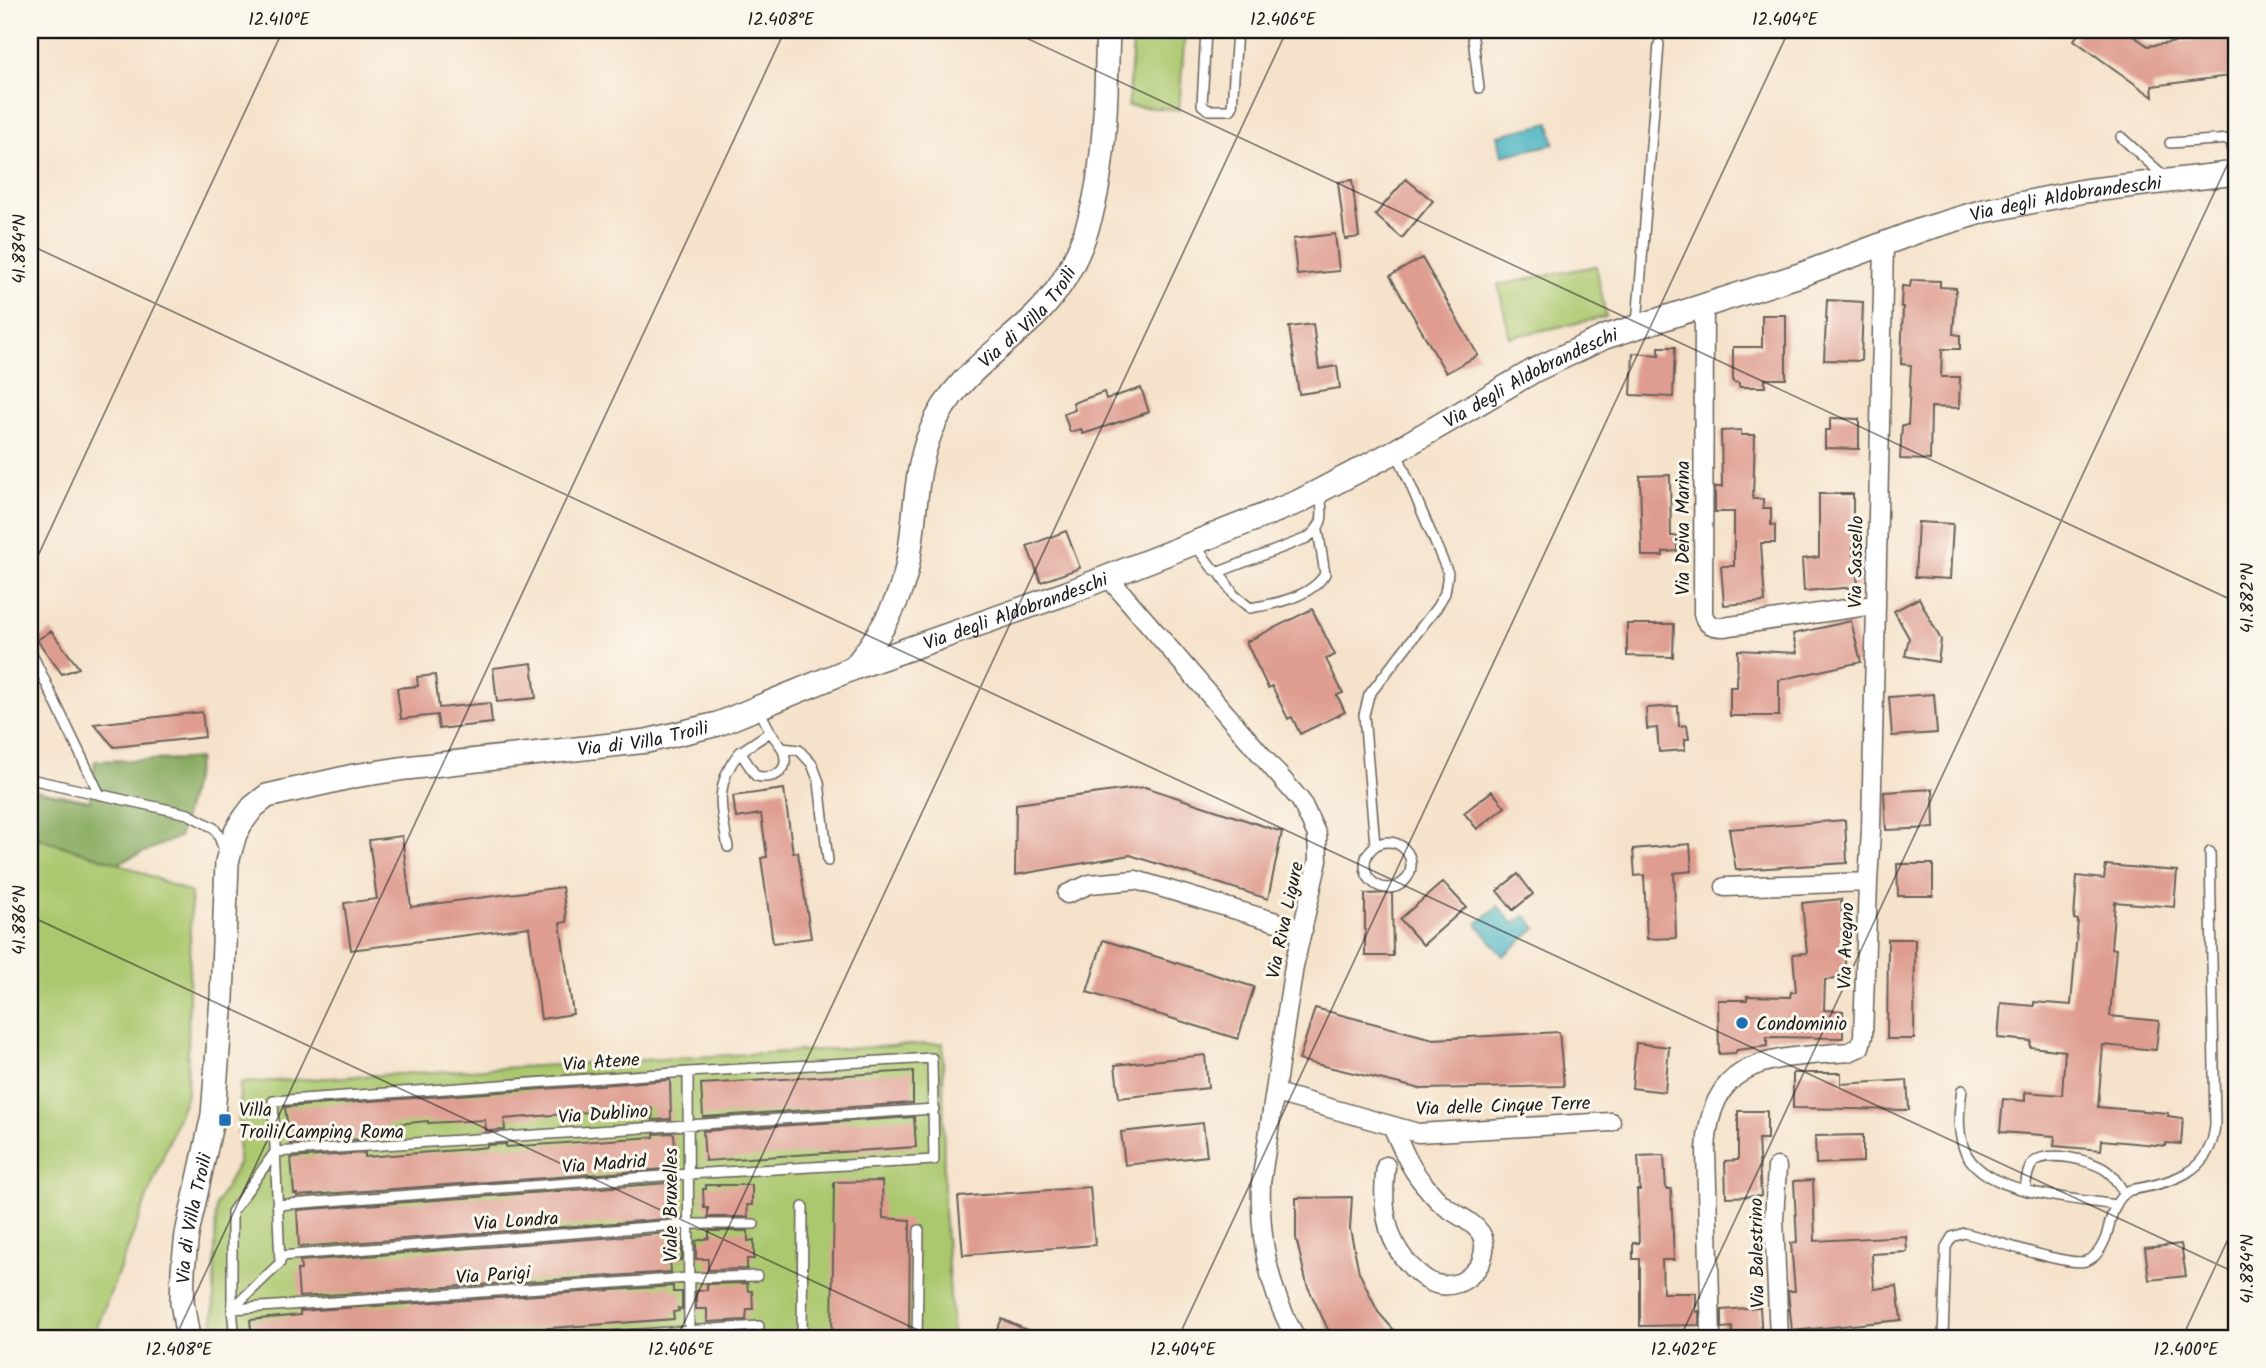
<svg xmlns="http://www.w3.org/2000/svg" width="2266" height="1368" viewBox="0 0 2266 1368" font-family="Kalam,sans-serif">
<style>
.green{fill:#abc86e;stroke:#647245;stroke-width:2}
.forest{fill:#88ac61;stroke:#52643e;stroke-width:2}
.water{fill:#45b2c1;stroke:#30676e;stroke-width:2}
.building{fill:#df9d91}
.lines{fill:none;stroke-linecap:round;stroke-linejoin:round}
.service-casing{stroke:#686159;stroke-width:12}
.minor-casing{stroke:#686159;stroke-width:21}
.tertiary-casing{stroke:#686159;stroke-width:26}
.service{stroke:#fff;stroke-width:9}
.minor{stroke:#fff;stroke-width:18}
.tertiary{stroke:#fff;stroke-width:23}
.ticks{fill:none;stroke:#1c1c1c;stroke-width:2;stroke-opacity:0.45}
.poi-dot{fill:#1f6fb2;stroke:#fbf7ec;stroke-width:2.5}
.labels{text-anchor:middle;stroke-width:6;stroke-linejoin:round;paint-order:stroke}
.street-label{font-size:19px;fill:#1c1c1c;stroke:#fbf7ec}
.poi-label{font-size:19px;fill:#1c1c1c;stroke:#fbf7ec;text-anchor:start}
.neatline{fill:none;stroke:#1c1c1c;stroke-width:2.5}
.ticks-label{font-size:18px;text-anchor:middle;fill:#1c1c1c}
</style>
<rect width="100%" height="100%" fill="#fbf7ec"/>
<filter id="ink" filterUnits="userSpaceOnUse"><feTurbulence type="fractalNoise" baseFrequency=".0143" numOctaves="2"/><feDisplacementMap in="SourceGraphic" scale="14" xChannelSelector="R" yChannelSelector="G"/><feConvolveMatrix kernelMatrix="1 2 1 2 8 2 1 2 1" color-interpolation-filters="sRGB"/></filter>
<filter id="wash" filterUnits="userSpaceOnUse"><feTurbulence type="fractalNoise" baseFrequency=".00686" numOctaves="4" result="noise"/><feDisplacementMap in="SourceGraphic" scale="28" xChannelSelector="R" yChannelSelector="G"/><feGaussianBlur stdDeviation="1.57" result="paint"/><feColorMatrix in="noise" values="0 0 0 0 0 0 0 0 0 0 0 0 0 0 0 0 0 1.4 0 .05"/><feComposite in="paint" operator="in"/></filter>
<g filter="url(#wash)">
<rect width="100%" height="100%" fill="#f5e2ca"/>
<!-- green -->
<path class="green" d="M1134 30H1185L1179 110 1128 106Z
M1596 266 1606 317 1510 337 1498 285Z
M30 836 118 863 191 893 187 1094 93 1338H30Z
M943 1043 944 1210 953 1338H213L216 1205 238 1164 240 1083Z"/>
<!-- forest -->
<path class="forest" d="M199 759 179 837 118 863 30 836V789L90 801 95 761Z"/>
<!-- water -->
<path class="water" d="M1550 123 1554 144 1502 156 1498 135Z
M1498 906 1514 924 1525 915 1537 928 1503 956 1477 924Z"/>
<g id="blocks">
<!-- building -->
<path class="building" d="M2081 30H2125L2148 46 2236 34V67L2228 68 2230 76 2152 86 2153 97 2074 40Z
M1406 179 1433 201 1402 238 1375 215Z
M1352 180 1359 237 1345 239 1338 182Z
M1335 234 1339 271 1297 275 1293 239Z
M1422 258 1478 355 1446 373 1390 276Z
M1911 280 1940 281V287L1956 288 1953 334 1960 335V349H1942L1941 377H1960L1959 408 1931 407 1930 460 1900 459 1902 425H1908L1911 365 1901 364 1903 307H1901L1902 286 1910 287Z
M1827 300 1863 302 1861 361 1824 360Z
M1762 315H1786V379H1765V387H1739V383L1733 382V347H1762Z
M1313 324 1319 369 1337 366 1340 388 1299 394 1289 327Z
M1659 347H1675L1673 397 1631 395 1633 353 1659 355Z
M1141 388 1149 412 1083 434 1081 429 1070 432 1064 414 1075 410 1073 403 1104 392 1106 399Z
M1830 418 1859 419V449L1825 448V430H1830Z
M1741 430V435H1755L1753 499H1763V508H1771V525H1775V543H1761L1765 602 1724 605 1721 566H1734V512H1715V487H1722L1721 431Z
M1670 475 1671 536H1677V551L1663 552V556H1642L1640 476Z
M1819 494H1853V555H1856L1858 587 1804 591 1802 559 1819 557Z
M1918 522 1953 524 1950 579 1915 577Z
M1066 531 1080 568 1041 582 1027 546Z
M1919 598 1941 640 1938 662 1905 656 1909 638 1894 611Z
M1312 609 1335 655 1326 659 1343 693 1337 695 1345 712 1300 734 1292 717 1288 719 1272 686 1268 688 1246 642Z
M1851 621 1861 662 1779 680V716H1730V687H1737L1738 650 1797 653 1793 634Z
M1627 624H1674L1673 657 1627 656Z
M51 631 79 668 62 674 37 640Z
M532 663 536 698 497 702 493 668Z
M435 675 439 708 490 703 492 723 439 729 437 715 401 719 397 688 418 686 417 677Z
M1934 694 1937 733 1892 736 1889 697Z
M1678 706 1679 726 1687 725 1689 739H1685V750L1659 752 1657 728 1647 729 1646 708Z
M202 712 205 737 114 747 94 724Z
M1145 787 1282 832 1268 899 1130 855 1015 875 1016 804Z
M784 789 793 853 798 852 811 938 773 943 761 858 767 857 761 814 736 818 733 796Z
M1933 789 1934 828 1886 830 1884 792Z
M1492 791 1505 807 1477 829 1464 813Z
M1845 820 1847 863 1736 870 1729 829Z
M402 836 411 907 562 887 567 922 560 923 573 1014 541 1019 529 927 351 950 344 903 377 899 369 840Z
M1690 844 1692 871 1674 873 1676 938 1647 939 1644 875 1635 876 1633 849Z
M1897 864H1933V896H1898Z
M2106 865 2177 871 2174 907 2115 902 2111 948 2116 949 2110 1016 2159 1021 2156 1050 2103 1045 2098 1107 2168 1113V1116L2183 1118 2181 1144 2166 1143V1146L2102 1140 2101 1150 2054 1146 2055 1136 2000 1132 2003 1099 2025 1101V1092L2062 1095 2065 1051 2030 1047 2031 1041 1998 1038 2001 1003 2034 1006V1002L2071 1005 2078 920 2074 919 2077 876 2104 879Z
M1518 874 1533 894 1513 910 1497 891Z
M1443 882 1466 907 1423 945 1400 919Z
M1392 893 1393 956H1365V894Z
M1841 899 1846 978 1825 980 1824 1010 1843 1011V1038L1767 1037V1046L1737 1050 1735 1053 1719 1054 1718 1000H1747V996L1790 997 1791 992H1796L1793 954 1807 953 1802 903Z
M1888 939H1915L1914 1039H1887Z
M1103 940 1254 987 1238 1039 1087 992Z
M1315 1008 1433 1039 1559 1032 1564 1086 1421 1089 1299 1060Z
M1636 1043 1669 1047 1665 1092 1632 1088Z
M1205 1055 1208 1088 1119 1098 1115 1065Z
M913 1071V1103L703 1117 701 1084Z
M1793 1073H1841V1084L1907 1080 1909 1110 1793 1108Z
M670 1080 671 1119 653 1120 652 1109 650 1107 504 1119 505 1130 486 1131 485 1120 428 1123V1121L387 1125V1128L363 1130 364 1139 290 1144 285 1107Z
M1738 1111H1767V1139H1758L1761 1196 1726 1197 1725 1161 1738 1160Z
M914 1117 916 1147 705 1161 703 1131Z
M1203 1123 1207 1156 1125 1165 1121 1132Z
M672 1133 674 1134 676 1162 667 1163V1169L297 1196V1194H294L291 1158 365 1153V1157L458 1150 487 1147V1145L506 1144V1147L654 1137V1134Z
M1863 1135V1162L1816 1164 1815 1136Z
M1664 1155 1666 1189H1671L1674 1260H1662L1663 1293H1696V1312L1699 1311V1325L1640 1326V1259H1633V1243H1639L1637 1190H1640L1638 1156Z
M1813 1180 1815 1241 1906 1236 1907 1252 1872 1254 1874 1289 1897 1286 1901 1320 1792 1331 1788 1291H1795L1791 1243 1797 1242 1794 1181Z
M882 1181 883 1218 910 1220 909 1338 832 1335 834 1182Z
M668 1183 674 1184 676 1209 670 1210V1215H667V1219L299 1247 297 1210Z
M706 1185H752V1205H747L748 1217H708V1208H704L703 1189H706Z
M1090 1187 1095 1245 963 1255 958 1197Z
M1352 1197 1350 1229 1359 1272 1378 1312 1401 1338H1332L1307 1285 1296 1238V1198Z
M709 1231H748V1241L754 1240V1259H747V1269L708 1270V1259H696V1241L709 1238Z
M668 1233 669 1243 682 1242V1260L670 1261 671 1272 299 1297 297 1270H301L300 1261Z
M2181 1244 2186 1276 2149 1280 2145 1248Z
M747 1283 748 1291H752L753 1309H747L746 1320 707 1322V1309H696V1291L707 1290V1284Z
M673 1286V1292H682V1309L678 1308 679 1311 673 1312 674 1319 414 1338H252L250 1320 300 1315V1311Z
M1760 1307 1762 1338H1733L1732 1327 1722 1328V1310Z
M1002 1319 1044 1338H993Z"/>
</g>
</g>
<g filter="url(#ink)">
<use href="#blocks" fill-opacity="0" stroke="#686159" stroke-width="2"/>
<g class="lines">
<defs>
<path id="service" d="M1206 30 1202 105 1208 110H1230L1232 108 1237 30
M1329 30H1339
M1472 30 1479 88
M2121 137 2165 177
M2235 137 2231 139 2235 173
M2170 143 2231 139
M1637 324 1659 44
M1195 545 1213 569 1219 572 1307 538C1327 523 1322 514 1320 491
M1219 572 1234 595 1250 608C1275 604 1311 597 1325 574L1318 530
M30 650 100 795
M759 709C762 716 766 723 769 729 772 736 778 741 782 748 792 770 776 780 756 776L740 752 770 732
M782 748 799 750 812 764 819 782 828 861
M30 779 188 814 214 828 218 834 225 853
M1365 865a23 23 0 1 1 46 0a23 23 0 1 1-46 0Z
M1375 845 1364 715 1369 695 1437 607 1445 593 1448 573 1397 453
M728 847C721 810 713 784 740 752
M688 1072 689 1338
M1962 1090C1959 1110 1957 1129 1964 1149 1982 1195 2073 1198 2116 1205
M275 1152 934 1109
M2025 1190C2026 1181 2027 1170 2033 1163 2046 1149 2093 1160 2107 1171 2115 1177 2119 1185 2124 1193
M280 1256 688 1224H754
M232 1309 280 1263 273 1101 688 1072 932 1058 934 1160 688 1174 277 1205
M232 1309 688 1278 757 1276
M1120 1336 1121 1338
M235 1338 232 1309V1212L275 1152
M581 1338 759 1326
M802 1338 803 1207
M917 1338 919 1230
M1943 1338 1946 1247 1952 1237 1964 1233C1988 1238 2068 1267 2086 1261 2097 1257 2102 1247 2106 1237 2111 1220 2113 1199 2130 1190 2171 1183 2212 1173 2215 1124L2210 852"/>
<path id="minor" d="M1704 304 1703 613C1705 624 1713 627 1723 627L1874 605
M1108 577 1301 801 1317 835 1318 860 1294 966 1261 1183C1259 1238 1268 1290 1296 1338
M1868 882 1871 830 1884 244
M1067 894 1090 884 1136 880 1303 930
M1276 1093 1418 1133 1611 1122
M1386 1166C1380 1211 1387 1253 1427 1280 1437 1286 1447 1287 1458 1283 1467 1280 1477 1270 1481 1262 1495 1225 1461 1221 1441 1203 1434 1197 1428 1189 1423 1183 1409 1167 1401 1145 1392 1126
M1777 1167 1774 1219 1779 1338
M1711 1338 1706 1150C1710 1053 1775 1059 1849 1052L1860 1047 1863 1036 1868 882 1725 887"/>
<g id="tertiary">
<path id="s1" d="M854 668C876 640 895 611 905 576 917 529 912 476 931 431 951 381 996 353 1033 318 1110 244 1104 129 1108 30"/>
<path id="s2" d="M188 1338 182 1302 183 1270 187 1234 213 1115 222 998 227 862 235 834 241 823 253 807 267 796 354 776 406 768 647 741 718 724 854 668 1067 593 1298 502 1396 451 1535 370 1605 337 1800 275 1921 230 1984 211 2084 191 2236 173"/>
</g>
</defs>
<!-- service casing -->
<use href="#service" class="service-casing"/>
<!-- minor casing -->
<use href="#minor" class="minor-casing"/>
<!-- tertiary casing -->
<use href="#tertiary" class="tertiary-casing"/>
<!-- service -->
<use href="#service" class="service"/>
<!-- minor -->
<use href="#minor" class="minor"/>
<!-- tertiary -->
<use href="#tertiary" class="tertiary"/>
</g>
</g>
<!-- ticks -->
<path class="ticks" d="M1009 30 2236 602M30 245 2236 1273M30 573 283 30M30 916 935 1338M175 1338 785 30M677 1338 1287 30M1178 1338 1789 30M1680 1338 2236 146M2182 1338 2236 1222"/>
<!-- markers -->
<g class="poi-dot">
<circle cx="1742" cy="1023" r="7"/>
<rect x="218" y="1113" width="14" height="14" rx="3.5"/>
</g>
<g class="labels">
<!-- street labels -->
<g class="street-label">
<text dy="7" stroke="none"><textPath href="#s2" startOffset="2469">Via degli Aldobrandeschi</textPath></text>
<text dy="7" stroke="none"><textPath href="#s1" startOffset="404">Via di Villa Troili</textPath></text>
<text dy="7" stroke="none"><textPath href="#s2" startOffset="1902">Via degli Aldobrandeschi</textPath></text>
<text transform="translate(1682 528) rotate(-90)" y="7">Via Deiva Marina</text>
<text transform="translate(1855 562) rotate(-89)" y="7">Via Sassello</text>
<text dy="7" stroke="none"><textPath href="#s2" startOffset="1335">Via degli Aldobrandeschi</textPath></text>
<text dy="7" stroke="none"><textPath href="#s2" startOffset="940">Via di Villa Troili</textPath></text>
<text transform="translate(1284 920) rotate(-78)" y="7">Via Riva Ligure</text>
<text transform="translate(1845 946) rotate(-88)" y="7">Via Avegno</text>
<text transform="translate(601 1061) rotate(-4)" y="7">Via Atene</text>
<text transform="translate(1503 1105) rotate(-2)" y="7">Via delle Cinque Terre</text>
<text transform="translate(603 1113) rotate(-4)" y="7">Via Dublino</text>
<text transform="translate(604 1163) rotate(-4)" y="7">Via Madrid</text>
<text transform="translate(670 1205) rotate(-90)" y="7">Viale Bruxelles</text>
<text dy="7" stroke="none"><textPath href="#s2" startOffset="121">Via di Villa Troili</textPath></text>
<text transform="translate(516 1220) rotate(-4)" y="7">Via Londra</text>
<text transform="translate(1756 1253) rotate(-91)" y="7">Via Balestrino</text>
<text transform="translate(493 1274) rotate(-4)" y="7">Via Parigi</text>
</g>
<!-- poi labels -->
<g class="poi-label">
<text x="1756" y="1030">Condominio</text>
<text x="239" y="1116">Villa<tspan x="239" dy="22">Troili/Camping Roma</tspan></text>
</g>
</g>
<!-- margin -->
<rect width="2266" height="1368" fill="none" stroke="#fbf7ec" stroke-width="77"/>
<rect x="38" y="38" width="2190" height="1292" class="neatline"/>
<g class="ticks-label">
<text x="279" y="25">12.410°E</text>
<text x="781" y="25">12.408°E</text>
<text x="1283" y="25">12.406°E</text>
<text x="1785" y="25">12.404°E</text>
<text transform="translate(19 249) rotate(-90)" y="6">41.884°N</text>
<text transform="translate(2247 598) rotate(-90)" y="6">41.882°N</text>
<text transform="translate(19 920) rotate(-90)" y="6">41.886°N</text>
<text transform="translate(2247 1269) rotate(-90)" y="6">41.884°N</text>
<text x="179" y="1355">12.408°E</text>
<text x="681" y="1355">12.406°E</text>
<text x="1183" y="1355">12.404°E</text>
<text x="1684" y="1355">12.402°E</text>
<text x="2186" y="1355">12.400°E</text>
</g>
</svg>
